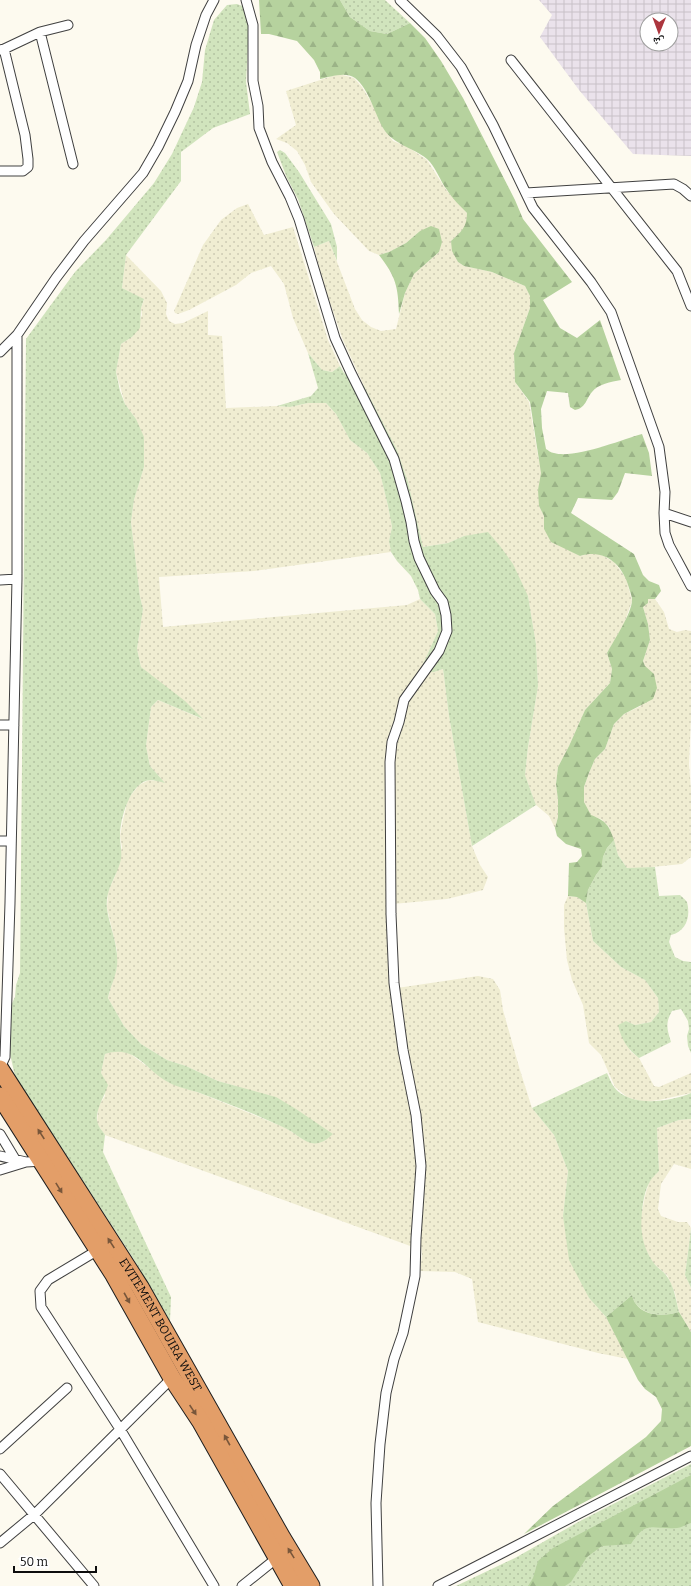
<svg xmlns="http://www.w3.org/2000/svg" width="691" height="1586" viewBox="0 0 691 1586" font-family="Bitter,'Noto Naskh Arabic',serif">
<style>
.industrial{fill:url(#industrial-grid);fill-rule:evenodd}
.farmland{fill:url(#farmland-dots)}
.grass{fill:url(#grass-dots)}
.forest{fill:url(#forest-firs)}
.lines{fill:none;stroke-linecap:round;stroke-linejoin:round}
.street-casing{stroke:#404040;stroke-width:11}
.highway-casing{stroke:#1e1e1e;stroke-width:19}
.street{stroke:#fff;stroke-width:9}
.highway{stroke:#e39e68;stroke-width:17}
.oneway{fill:#78563a}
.labels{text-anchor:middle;stroke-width:4;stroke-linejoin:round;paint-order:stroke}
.street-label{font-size:12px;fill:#0d0d0d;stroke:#fff}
</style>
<defs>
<pattern id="industrial-grid" width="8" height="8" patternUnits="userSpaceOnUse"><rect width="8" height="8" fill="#eae2eb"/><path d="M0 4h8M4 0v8" fill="none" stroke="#c8c1c8"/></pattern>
<pattern id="farmland-dots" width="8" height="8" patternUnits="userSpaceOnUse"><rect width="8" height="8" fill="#f0edd2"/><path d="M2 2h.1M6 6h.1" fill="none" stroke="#cdcab3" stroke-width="1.8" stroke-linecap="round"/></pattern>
<pattern id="grass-dots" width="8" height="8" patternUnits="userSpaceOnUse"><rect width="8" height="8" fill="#d1e4bd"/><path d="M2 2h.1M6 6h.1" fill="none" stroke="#b2c2a1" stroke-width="1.8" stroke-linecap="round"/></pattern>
<pattern id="forest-firs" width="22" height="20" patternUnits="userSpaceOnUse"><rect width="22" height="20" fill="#b6d29e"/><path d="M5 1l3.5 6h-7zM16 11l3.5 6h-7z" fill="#9bb387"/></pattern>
</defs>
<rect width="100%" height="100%" fill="#fdfaef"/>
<!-- industrial -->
<path class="industrial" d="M539 0H691V156L633 154 579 90 540 37 552 15ZM647 20H671V44H647Z"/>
<!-- farmland -->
<path class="farmland" d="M339 74 354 78 362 87 376 110 383 128 393 141 408 147 427 160 447 191 467 213V223L461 232 451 241 458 262 464 266 492 272 525 286 530 296V308L514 353 515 382 529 402 538 456 542 471 539 506 544 516V529L571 551 580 556 590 553 600 554 614 562 626 578 632 601 624 624 607 653 612 669 610 683 585 710 569 746 558 767 556 784 558 800V817L555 828 549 816 536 805 525 775 528 747 538 686 536 644 528 596 464 536 448 543 423 547 408 482 397 450 364 386 343 340 324 285 314 247 329 241 355 309 362 320 371 327 381 331 396 329 405 293 414 274 439 252 420 231 406 243 389 252 379 255 369 251 334 214 311 182 305 165 297 151 287 143 276 139 296 125 286 91Z
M248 204 264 235 293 227 328 340 340 366 332 372 322 370 308 353 293 318 284 284 271 266 251 273 236 285 189 310 178 314 175 313 174 311 203 245 221 220 237 208Z
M126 255 161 291 167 303 166 314 169 321 175 324 183 323 208 311V335L222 336 226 408 277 406 290 407 308 403H326L336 414 350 440 367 453 380 473 388 506 392 527 389 541 391 552 254 571 159 577 163 627 407 605 420 599 435 614 438 631 423 664 434 672 443 669 449 716 472 846 480 865 488 877 483 890 447 899 393 904 397 988 478 976 493 979 500 990 503 1010 519 1067 532 1108 554 1135 568 1171 563 1216 589 1298 606 1317 628 1359 598 1353 478 1322 472 1279 455 1272 420 1271 422 1255 420 1236 413 1247 105 1135 97 1124 98 1107 105 1096 101 1073 105 1054 116 1050 129 1053 168 1082 197 1092 286 1128 304 1140 313 1143 326 1140 239 1087 218 1081 186 1066 167 1060 141 1044 124 1026 108 998 117 967V950L107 908 108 892 116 874 122 847 120 836 123 820 128 799 139 785 149 780 164 782 150 766 146 746 151 707 158 700 202 719 141 667 137 649 143 609 140 597 131 522 134 500 144 467 136 419 125 404 116 372 121 344 132 337 142 315 141 308 144 300 122 288Z
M648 599H655L664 612 669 629 677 632 685 630 691 631V717L689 764 691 790V857L682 864 642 868H627L618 855 609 827 601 819 591 816 584 802V787L589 773 595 759 605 749 614 724 624 714 641 706 645 666 643 661 650 640 648 624 643 607Z
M568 896 577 897 586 903 593 941 621 967 645 980 658 998 659 1012 651 1022 635 1025 626 1021 630 1051 639 1058 654 1086 659 1087 691 1073V1093L659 1100 643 1102 627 1097 615 1087 601 1055 589 1043 583 1005 572 980 567 960 564 928V905Z
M691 1119V1169L674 1164 661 1184 658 1209 661 1216 678 1222H687L691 1228 685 1275 691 1288V1332L679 1312 675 1293 667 1275 653 1263 643 1244 640 1222 645 1196 650 1179 659 1171 657 1128 679 1120Z"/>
<!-- grass -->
<path class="grass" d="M340 0H385L410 23 387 34 370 31 350 17Z
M237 4 245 7 249 25 246 82 250 114 213 128 181 152V181L126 255 122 288 144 299 141 308 140 328 132 337 121 344 116 372 120 391 125 404 136 419 144 437V467L134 500 131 522 140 597 143 609 137 649 141 667 185 701 203 719 158 700 151 707 146 746 150 766 165 783C160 782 154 780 150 780 130 782 120 819 120 836 120 845 123 854 120 863 115 880 105 890 107 909 110 928 119 946 117 966 116 976 110 988 108 998L124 1026 141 1044 167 1060 186 1066 218 1081 276 1097 296 1109 333 1134C327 1140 319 1145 311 1143 301 1140 294 1132 285 1128 256 1114 226 1103 197 1092 187 1089 176 1087 168 1082 145 1070 136 1044 105 1054L101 1073 108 1085C105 1096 93 1113 98 1124 99 1128 103 1131 105 1135L103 1152 171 1297 170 1321 133 1258 15 1076 8 1045V1012L15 997 16 985 20 973 26 339 75 272 106 240 154 183 172 154 194 107 202 82 205 50 214 20 227 5Z
M280 150 285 153 299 172 331 224 337 247V261L329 241 314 247 298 199 287 178 277 152Z
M308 353 322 370 332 372 340 366 344 373 364 386 397 450 408 482 423 547 448 543 464 536 488 532 500 546 513 564 528 596 536 644 538 686 528 747 525 775 536 805 472 846 449 716 443 669 434 672H427L423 664 438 631 435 614 420 599 418 590 411 576 397 561 391 552 389 541 392 527 388 506 380 473 367 453 350 440 336 414 326 403H308L290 407 277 406 311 396 318 388Z
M614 840 618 855 627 868 655 867 659 896 680 895C682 897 685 899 687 902 691 917 686 931 671 935L669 942 675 957 683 961 691 962V1053L688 1046 687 1036 689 1029 688 1021 681 1009 672 1011C665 1023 667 1029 671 1042L639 1058C628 1050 621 1039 618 1025L626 1021 635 1025 651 1022 659 1012 658 998 645 980 621 967 593 941 586 903 588 890 596 875 602 867 603 857 607 848Z
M607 1073C609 1077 611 1083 614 1087 630 1108 670 1102 691 1093V1119L679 1120 657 1128 659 1171C648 1181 646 1188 643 1203 640 1225 640 1243 653 1262 656 1267 662 1270 666 1275 674 1285 676 1300 679 1312 666 1316 646 1317 636 1304 634 1302 633 1298 632 1295L606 1317 589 1298 569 1260 563 1216 568 1171 554 1135 532 1108Z
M691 1229V1288L685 1275Z
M691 1464V1586H456L515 1558 580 1521Z"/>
<!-- forest -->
<path class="forest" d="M259 0H340L350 17 370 31 387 34 410 23 425 38 441 61 463 98 515 200 523 219 572 282 543 300 560 328 577 338 600 320 621 380C611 382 598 384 592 392 586 399 586 408 575 410L570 407 568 393 547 391 541 409 542 428 546 449C548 450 551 453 554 453 574 459 621 440 642 434L649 453 652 476 625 473 618 492 612 500 578 498 571 513 634 554 643 575 649 581 659 585 661 591 655 599H648V603L643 607 648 624 650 640 643 661 645 666 654 674 657 688 653 699 624 714 614 724 605 749 595 759 589 773 584 787V802L591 815C606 821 609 825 614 840L607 848 603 857 602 867 596 875 588 890 586 903 577 897 568 896 569 863 577 862 582 856 581 849 566 844 557 836 555 828 558 817V800L556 784 558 767 569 746 585 710 610 683 612 669 607 653C614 640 632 613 632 600 632 596 630 592 629 588 623 565 605 548 580 556L551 542 544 529V516L539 506 538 490 541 473 530 402 515 382 514 353 530 308V296L525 286 492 272 464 266 458 262 452 251 451 241C461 232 467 227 467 213 460 206 452 198 447 190 440 181 436 167 427 159 413 147 393 145 383 128 375 114 369 89 355 78 345 71 330 77 320 79V72L314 60 297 41 269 34H261Z
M431 226 439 229 442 242 439 252 414 274 405 293 399 314C398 286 396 277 379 255L389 252 406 243 420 231Z
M632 1295C633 1298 634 1302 636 1304 645 1317 666 1316 679 1312L691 1332V1446L524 1534 553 1506 646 1437 661 1421 662 1409 656 1397 645 1389 638 1380 606 1317Z
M691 1475V1523C686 1524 682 1528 677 1528 652 1530 647 1519 631 1544L602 1546 587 1557 571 1582 565 1586H528L533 1578 538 1561 553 1548Z"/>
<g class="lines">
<defs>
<path id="street" d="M246 0 253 25V81L258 106 259 128 272 162 290 197 299 219 335 338 351 373 394 459 406 501 411 522 414 541 419 558 435 591 443 602 446 615 447 631 439 651 404 700 399 722 392 742 390 762 391 914 394 983 403 1050 416 1115 421 1166 416 1238 415 1276 403 1333 394 1359 386 1393 380 1444 376 1503 378 1586
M400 0 437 36 461 67 493 125 533 208 591 282 611 312 659 447 665 492 664 513 665 533 669 545 691 586
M40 32 73 164
M0 50 4 49 40 32 68 25
M511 60 677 271 691 306
M0 171H23L28 167V159L25 135 4 49
M526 193 674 184 683 189 691 196
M0 352 17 335 56 278 84 241 143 173 158 147 175 112 188 81 196 45 206 15 214 0
M664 513 691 522
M0 580 17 579
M0 725H14
M0 841H11
M0 1068 5 1057 10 903 17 579V335
M0 1134 15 1159
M0 1156 26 1162 44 1161
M0 1170 26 1162
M98 1250 48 1280 40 1291 41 1307 120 1429 214 1586
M0 1449 67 1388
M0 1474 94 1586
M0 1543 35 1514 172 1378
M242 1586 277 1558
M438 1586 691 1456"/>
<g id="highway">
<path id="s1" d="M0 1069 140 1287 282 1538 311 1586"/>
<path d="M0 1096 114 1275 172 1378 201 1422 293 1586"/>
</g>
</defs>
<!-- street casing -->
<use href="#street" class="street-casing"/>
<!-- highway casing -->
<use href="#highway" class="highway-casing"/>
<!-- street -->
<use href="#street" class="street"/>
<!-- highway -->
<use href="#highway" class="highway"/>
</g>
<!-- one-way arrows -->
<defs><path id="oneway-solid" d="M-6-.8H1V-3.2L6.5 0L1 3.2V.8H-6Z"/></defs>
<g class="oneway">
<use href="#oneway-solid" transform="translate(41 1134) rotate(-123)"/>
<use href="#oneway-solid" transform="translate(59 1188) rotate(58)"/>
<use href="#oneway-solid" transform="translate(111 1243) rotate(-123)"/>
<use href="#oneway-solid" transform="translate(127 1298) rotate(61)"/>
<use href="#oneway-solid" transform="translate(193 1410) rotate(56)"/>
<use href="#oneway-solid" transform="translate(227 1440) rotate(-119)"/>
<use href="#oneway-solid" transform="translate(291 1553) rotate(-122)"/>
</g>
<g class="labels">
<!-- street labels -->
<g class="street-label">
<text dy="4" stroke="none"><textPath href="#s1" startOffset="302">EVITEMENT BOUIRA WEST</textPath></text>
</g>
</g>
<!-- north arrow -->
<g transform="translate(659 32) rotate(181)"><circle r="19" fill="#ffffff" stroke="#9e9e9e"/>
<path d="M0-3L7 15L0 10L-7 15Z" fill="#ac363e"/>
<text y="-6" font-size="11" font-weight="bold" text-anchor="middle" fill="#0d0d0d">ش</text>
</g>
<!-- scale -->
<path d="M14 1566v6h82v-6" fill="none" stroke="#0d0d0d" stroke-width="2"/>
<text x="20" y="1566" font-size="12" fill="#0d0d0d" stroke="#ffffff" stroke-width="3" paint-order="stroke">50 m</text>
</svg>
